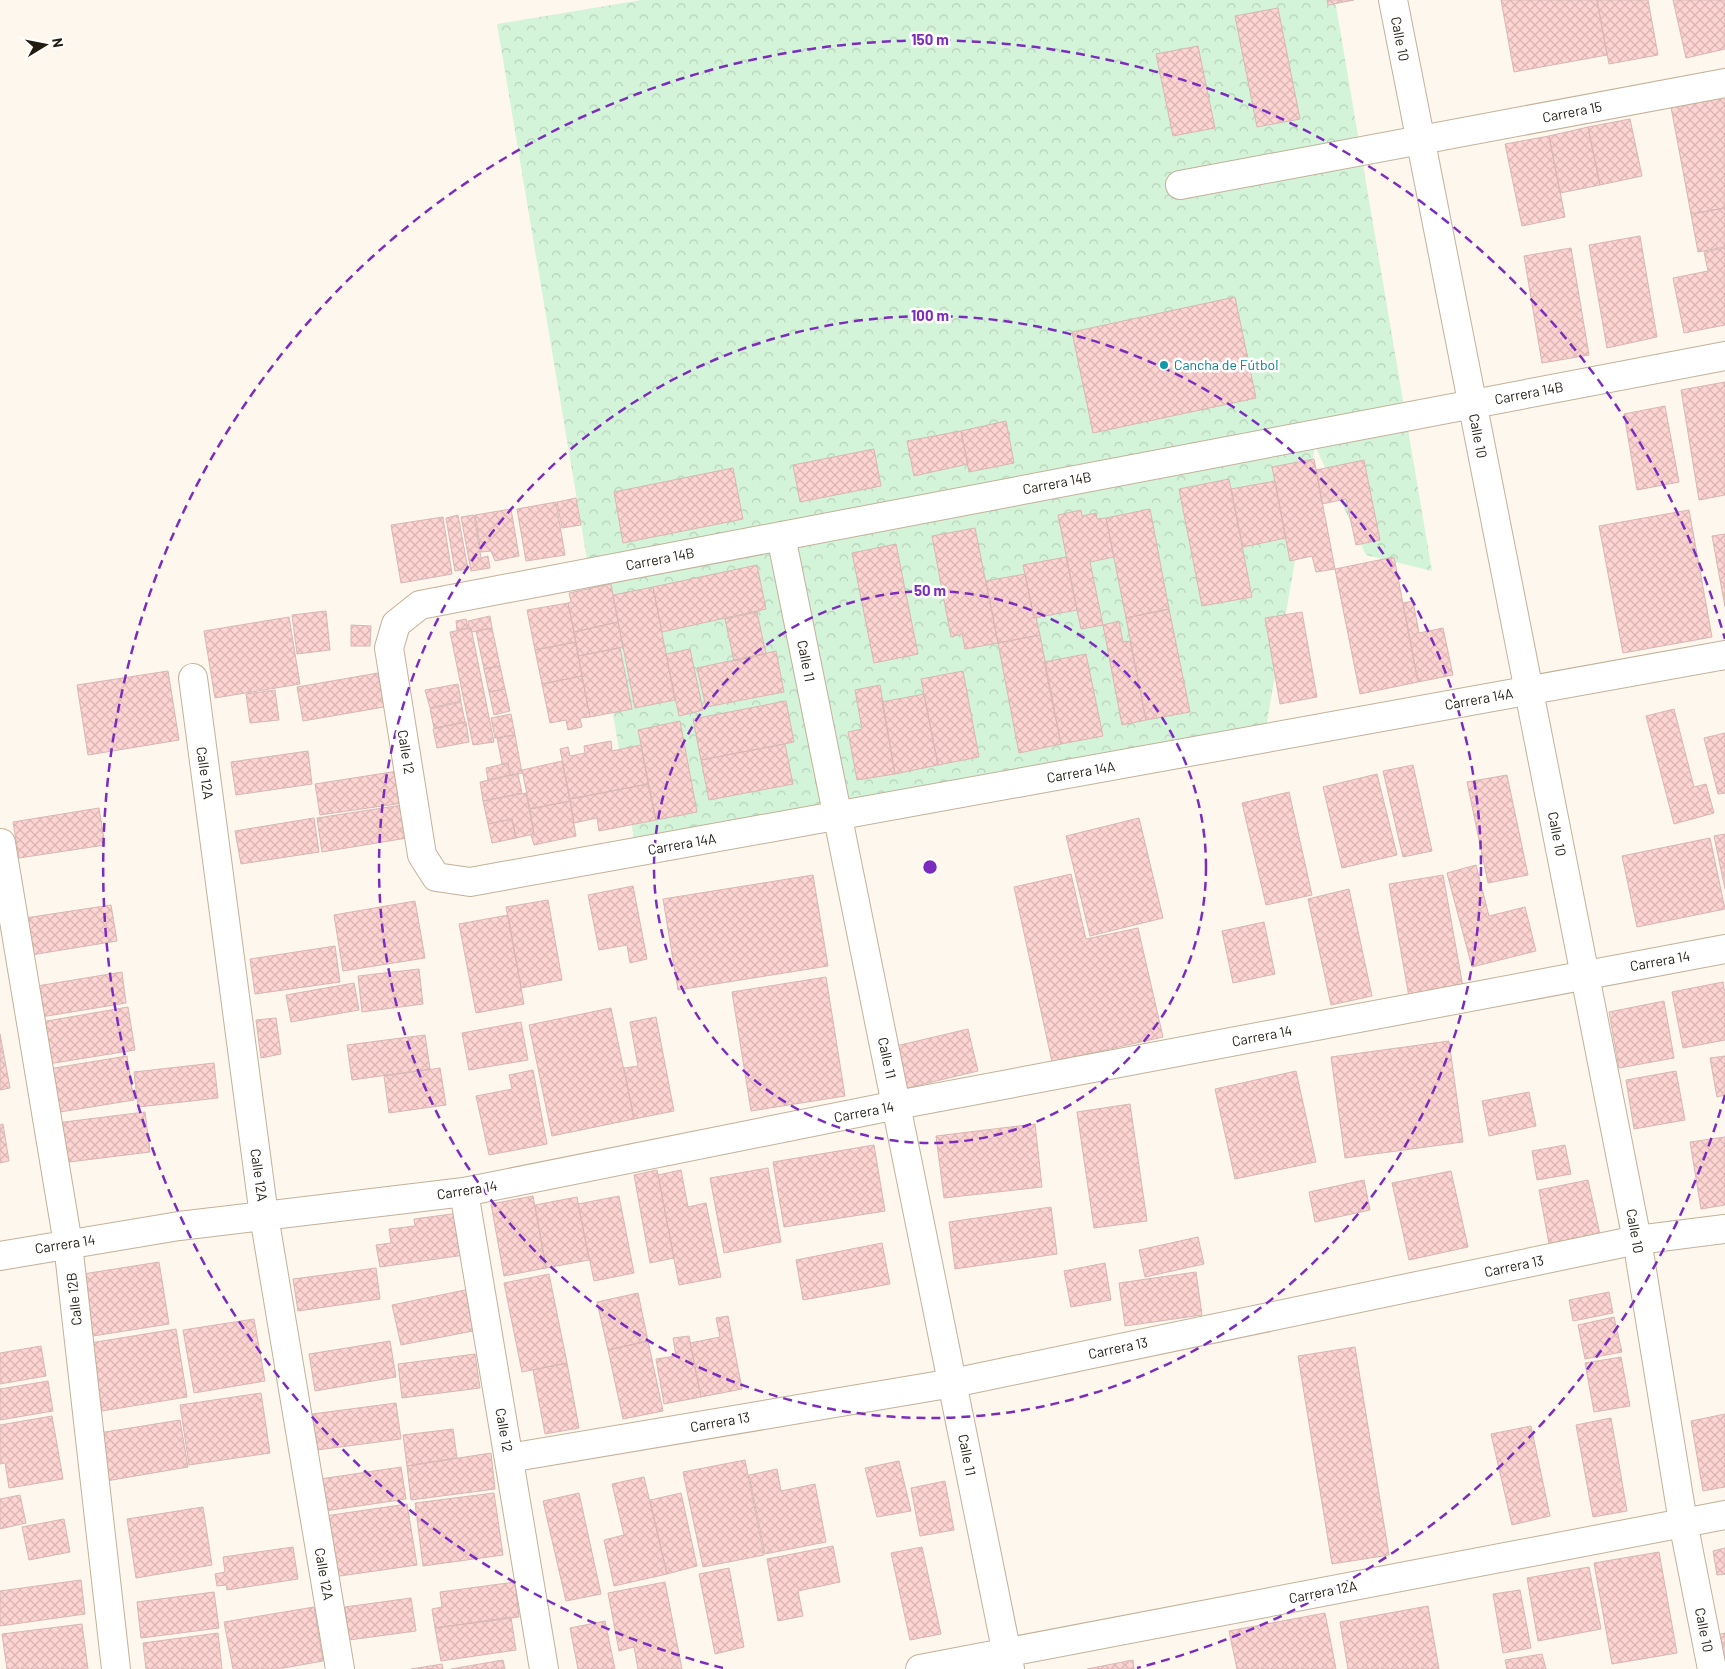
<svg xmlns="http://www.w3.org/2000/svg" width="1725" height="1669" viewBox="0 0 1725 1669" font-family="Barlow,sans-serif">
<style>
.forest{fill:url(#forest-crowns)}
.building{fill:url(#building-cross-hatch);stroke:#d8b7b5}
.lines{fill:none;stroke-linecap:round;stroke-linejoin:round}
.minor-casing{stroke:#c2b199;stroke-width:30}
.minor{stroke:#fff;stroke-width:28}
.ring{fill:none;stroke:#7b2cbf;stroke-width:2.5;stroke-dasharray:9 6}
.culture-dot{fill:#0f9aa8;stroke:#fff;stroke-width:2}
.labels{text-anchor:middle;stroke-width:5;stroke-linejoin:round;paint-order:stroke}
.street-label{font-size:14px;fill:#211b12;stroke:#fff}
.culture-label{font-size:14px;fill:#0d838f;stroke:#fff;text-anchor:start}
.centre{fill:#7b2cbf;stroke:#fff;stroke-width:2.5}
.ring-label{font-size:15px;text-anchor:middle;font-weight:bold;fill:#7b2cbf;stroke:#fff;stroke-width:5;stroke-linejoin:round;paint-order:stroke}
</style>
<defs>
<pattern id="forest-crowns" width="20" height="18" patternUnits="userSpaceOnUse" patternTransform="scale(1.25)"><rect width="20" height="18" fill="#d4f4d9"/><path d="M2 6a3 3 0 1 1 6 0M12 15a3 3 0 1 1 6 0" fill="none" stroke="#b6d1b9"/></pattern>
<pattern id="building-cross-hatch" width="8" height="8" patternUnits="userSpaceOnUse" patternTransform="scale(1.25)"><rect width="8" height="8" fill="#fdd4d2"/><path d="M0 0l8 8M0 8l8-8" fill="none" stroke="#d9b5b3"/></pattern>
</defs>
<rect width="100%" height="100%" fill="#fef7ed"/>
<!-- forest -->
<path class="forest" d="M641 0H1335L1432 571 1366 555 1315 446 1264 739 635 845 497 24Z"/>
<!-- building -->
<path class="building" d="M1327 0H1354L1328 5Z
M1501 0H1597L1607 55 1514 72Z
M1597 0H1648L1658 55 1609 64Z
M1673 0H1725V49L1686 58Z
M1278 8 1300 119 1257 127 1235 16Z
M1198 46 1215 128 1173 136 1156 54Z
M1725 96V208L1691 214 1671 107Z
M1630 119 1642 176 1600 185 1588 127Z
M1588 127 1600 185 1560 193 1549 136Z
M1549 136 1565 217 1522 226 1505 144Z
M1725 208V247L1698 252 1691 214Z
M1640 236 1657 337 1607 348 1589 245Z
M1571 248 1589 355 1542 363 1524 256Z
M1725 248V325L1684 333 1673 278 1708 271 1704 252Z
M1235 297 1256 398 1093 433 1072 332Z
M1725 382V495L1699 500 1681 390Z
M1665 406 1679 482 1637 490 1624 414Z
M1006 421 1014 463 969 472 961 431Z
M961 431 968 464 914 476 907 441Z
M874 449 881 486 800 502 793 465Z
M1314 459 1335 569 1316 572 1312 556 1290 561 1272 467Z
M1364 460 1380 540 1356 545 1346 499 1322 504 1316 470Z
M733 468 743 519 623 543 614 492Z
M1229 479 1252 597 1202 606 1179 489Z
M1275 481 1286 538 1243 547 1231 489Z
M576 498 581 525 562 528 557 502Z
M556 502 565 555 526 561 517 509Z
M511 509 519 556 495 561 491 551 481 552 475 515Z
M1150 509 1169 609 1126 618 1106 518Z
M1081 510 1082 516 1096 513 1097 519 1106 518 1114 557 1090 562 1103 625 1081 629 1058 515Z
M1689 510 1712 637 1623 653 1599 526Z
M458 515 468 569 455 571 446 518Z
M474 515 481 558 488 556 490 568 471 571 461 517Z
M443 517 452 574 401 583 391 525Z
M975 528 998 643 965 649 962 634 951 637 932 536Z
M1725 534V607L1712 536Z
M896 544 918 654 874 663 852 553Z
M1066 557 1077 610 1034 618 1023 565Z
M1394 557 1418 682 1360 694 1335 569Z
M757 565 766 609 662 632 653 587Z
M1025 574 1034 618 1036 617 1040 635 998 643 986 581Z
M611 584 618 622 574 632 568 603 571 602 569 593Z
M653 587 675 700 635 708 613 595Z
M1413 601 1419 633 1443 628 1453 675 1418 682 1403 603Z
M568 603 576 642 535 650 527 610Z
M1169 609 1190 712 1146 720 1126 618Z
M326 611 330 650 297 654 292 615Z
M757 612 766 654 734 661 725 619Z
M1302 612 1317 697 1280 704 1265 618Z
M490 616 492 628 472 632 471 628H469L468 621Z
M289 617 300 684 215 698 204 631Z
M466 619 468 628 457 630 456 621Z
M1119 621 1123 642 1130 641 1146 720 1122 725 1103 625Z
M618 622 623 647 578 656 574 632Z
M351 625 371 626 370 646H351Z
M471 628 494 742 473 745 450 632Z
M492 628 500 666 484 669 476 631Z
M1040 635 1061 744 1019 753 998 643Z
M576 642 582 676 542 684 535 650Z
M620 648 632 709 590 717 578 656Z
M690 649 703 710 679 716 666 654Z
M776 651 784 692 706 707 697 668Z
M1086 654 1103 736 1061 744 1044 662Z
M500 666 505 689 489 692 484 669Z
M168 671 179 740 88 755 77 685Z
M963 671 979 757 938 765 921 679Z
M378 673 384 707 303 721 297 687Z
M582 676 590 717 580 718 582 727 568 730 566 720 550 723 542 684Z
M458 684 461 701 430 708 425 690Z
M880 685 895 774 857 780 848 732 862 729 855 690Z
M505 689 510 711 494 715 489 692Z
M275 690 279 720 250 723 246 694Z
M924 694 938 765 895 774 882 702Z
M786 701 794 742 701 760 693 719Z
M461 702 465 722 434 728 430 709Z
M1674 709 1694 787 1706 784 1714 813 1674 824 1646 716Z
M511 714 515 735 495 738 491 718Z
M680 721 697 812 656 820 638 730Z
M466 722 469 742 437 748 433 729Z
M1725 733V793L1718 794 1704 738Z
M515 735 522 773 510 775 508 763 502 764 497 738Z
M611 741 612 751 641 745 648 784 570 799 560 749 568 747 570 756 585 753 584 746Z
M785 744 793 784 709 800 701 760Z
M308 751 312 784 236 795 231 762Z
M562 761 570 801 530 809 522 770Z
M508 763 510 775 488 780 486 768Z
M1413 765 1432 851 1403 857 1383 771Z
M398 771 403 803 320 815 315 784Z
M518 774 522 793 483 801 480 782Z
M1377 774 1397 855 1342 868 1323 787Z
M1507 775 1528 875 1488 883 1467 782Z
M648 784 656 820 599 831 597 818 574 823 570 799Z
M1289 792 1312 895 1266 905 1242 803Z
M526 793 534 834 516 838 512 819 488 824 483 801Z
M570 801 576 836 534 845 531 835 534 834 530 809Z
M402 805 407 838 322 852 317 818Z
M99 808 105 845 19 858 13 822Z
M314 818 319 852 241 864 235 831Z
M1139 818 1163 918 1090 936 1066 836Z
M512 819 516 838 492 843 488 824Z
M1725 834V889L1714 836Z
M1710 838 1725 909 1637 927 1622 856Z
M1476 865 1489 916 1525 907 1536 951 1472 967 1447 873Z
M1071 874 1086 939 1138 928 1163 1037 1052 1062 1014 887Z
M813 875 828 966 678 990 663 899Z
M1443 875 1463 987 1409 997 1389 884Z
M633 886 647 959 630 963 627 945 599 950 588 895Z
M1349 889 1372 996 1331 1005 1308 899Z
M548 900 562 980 521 988 506 907Z
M415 901 425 958 343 971 334 915Z
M111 905 117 941 31 955 25 918Z
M508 915 524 1004 476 1013 459 924Z
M1264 922 1275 974 1233 983 1222 931Z
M335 946 340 982 255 994 250 959Z
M419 969 423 1004 362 1012 358 976Z
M122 972 126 1003 41 1017 37 986Z
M826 977 845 1096 751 1111 732 992Z
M1723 982 1725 994V1040L1683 1048 1672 992Z
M354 983 359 1010 291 1022 286 995Z
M1664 1001 1674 1058 1619 1068 1609 1012Z
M128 1007 135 1050 48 1064 41 1022Z
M611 1008 634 1119 552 1136 529 1025Z
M656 1017 674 1111 634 1119 624 1068 638 1066 630 1022Z
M276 1018 281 1054 261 1058 256 1020Z
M521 1022 528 1060 469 1070 462 1033Z
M968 1029 978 1071 907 1088 896 1046Z
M0 1034 10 1088 0 1090Z
M425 1035 430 1069 352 1080 347 1045Z
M1449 1041 1463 1142 1345 1158 1331 1057Z
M127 1056 134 1100 54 1113 48 1069Z
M1725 1056V1095L1717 1097 1710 1058Z
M214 1063 218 1098 138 1107 134 1072Z
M440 1068 446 1105 389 1113 384 1076Z
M533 1070 547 1144 489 1155 476 1096 512 1089 509 1075Z
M1296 1071 1316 1162 1235 1179 1215 1089Z
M1676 1071 1685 1120 1634 1129 1626 1080Z
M1529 1092 1536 1126 1489 1136 1482 1101Z
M1130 1104 1147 1221 1094 1228 1077 1112Z
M145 1112 150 1152 61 1163 56 1123Z
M3 1124 9 1161 0 1163V1125Z
M1035 1124 1042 1187 944 1198 936 1136Z
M1725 1137V1205L1701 1209 1690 1142Z
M874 1145 885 1211 784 1227 773 1162Z
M1565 1145 1571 1174 1537 1180 1532 1151Z
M768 1168 781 1242 724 1253 710 1178Z
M657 1170 674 1258 650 1263 634 1175Z
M681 1170 688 1207 706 1203 721 1277 679 1285 658 1175Z
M1451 1171 1468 1247 1409 1260 1392 1183Z
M1364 1180 1370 1210 1315 1222 1309 1192Z
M1588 1180 1601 1239 1550 1249 1539 1190Z
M533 1196 546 1268 504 1276 491 1204Z
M619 1196 634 1273 594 1281 578 1204Z
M577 1197 589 1260 546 1268 535 1205Z
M1051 1207 1057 1254 955 1269 949 1222Z
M459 1213 465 1255 380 1267 376 1245 391 1243 389 1229 415 1226 414 1219Z
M1198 1237 1204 1264 1145 1277 1139 1250Z
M882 1243 890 1284 803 1300 796 1260Z
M159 1262 169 1324 93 1336 83 1274Z
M1105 1263 1111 1300 1071 1307 1064 1271Z
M376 1268 380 1299 298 1311 293 1279Z
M1196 1272 1202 1315 1125 1326 1119 1283Z
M549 1274 567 1363 522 1372 504 1283Z
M470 1289 478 1330 401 1345 392 1305Z
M1609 1292 1613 1313 1573 1321 1569 1300Z
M638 1293 648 1341 608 1350 597 1302Z
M728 1316 742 1389 701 1397 690 1343 720 1337 716 1318Z
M1614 1317 1622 1352 1585 1359 1578 1325Z
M254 1319 265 1381 194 1393 183 1330Z
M176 1329 187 1397 102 1411 90 1343Z
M689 1336 701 1397 664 1404 656 1359 676 1356 673 1338Z
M390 1341 396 1377 315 1391 309 1354Z
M648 1341 663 1411 623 1419 608 1350Z
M41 1346 46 1376 0 1384V1353Z
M1355 1347 1389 1555 1332 1564 1298 1356Z
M475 1354 480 1388 402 1398 398 1364Z
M1621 1357 1630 1406 1594 1412 1585 1363Z
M567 1363 579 1428 545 1434 533 1370Z
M48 1381 53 1411 0 1420V1389Z
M261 1393 270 1453 189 1465 180 1405Z
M396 1403 401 1439 317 1450 312 1414Z
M1725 1414V1487L1703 1491 1691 1421Z
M52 1416 63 1479 9 1488 5 1463 0 1464V1425Z
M1611 1418 1627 1511 1593 1517 1576 1425Z
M180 1420 188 1467 106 1481 99 1433Z
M1531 1426 1550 1516 1512 1525 1491 1434Z
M453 1429 457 1458 407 1466 403 1435Z
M491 1453 495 1489 411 1500 407 1466Z
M745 1460 764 1555 703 1567 683 1472Z
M899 1461 911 1511 877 1517 865 1468Z
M401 1467 406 1499 325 1511 320 1479Z
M777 1469 781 1491 815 1484 826 1542 765 1554 749 1475Z
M644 1477 667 1574 614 1586 604 1540 624 1535 612 1484Z
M945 1481 954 1530 920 1536 911 1488Z
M494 1493 503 1555 423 1566 415 1503Z
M579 1493 601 1594 566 1601 543 1501Z
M681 1493 697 1566 667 1574 650 1500Z
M20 1495 26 1523 0 1529V1499Z
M407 1504 417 1565 333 1577 325 1516Z
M203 1507 212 1565 136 1578 127 1519Z
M64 1519 70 1552 29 1560 22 1527Z
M833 1546 840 1582 798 1591 803 1616 778 1621 767 1559Z
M293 1547 298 1579 227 1590 226 1585 217 1586 215 1574 225 1572 223 1557Z
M922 1547 941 1634 910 1640 891 1553Z
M1725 1548V1574L1717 1575 1713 1551Z
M1659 1552 1677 1653 1612 1664 1594 1563Z
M1589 1567 1601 1629 1538 1641 1527 1578Z
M729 1568 744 1647 715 1654 699 1574Z
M81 1580 85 1614 0 1626V1591Z
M515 1582 519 1617 435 1628 432 1609 442 1607 440 1592Z
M665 1582 682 1669H638L634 1647 619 1651 608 1593Z
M1520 1590 1531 1648 1503 1653 1493 1594Z
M214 1592 219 1628 141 1638 137 1602Z
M411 1598 416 1631 349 1640 345 1607Z
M1428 1606 1439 1669H1348L1340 1622Z
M314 1607 323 1661 278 1669H233L224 1622Z
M1325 1613 1336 1669H1237L1229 1631Z
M511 1617 516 1650 441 1661 435 1628Z
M605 1621 615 1669H578L570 1628Z
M82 1624 88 1669H7L2 1634Z
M218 1633 222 1669H146L143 1643Z
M1725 1633V1669L1716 1635Z
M1542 1654 1546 1669H1507L1505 1660Z
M503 1660 505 1669H451Z
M1133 1660 1134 1669H1087Z
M442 1664 443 1669H411Z"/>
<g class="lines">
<defs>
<path id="minor" d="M1393 0 1637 1240 1683 1522 1712 1669
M1180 185 1725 83
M1725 356 420 605 396 624 389 648 422 855 436 877 470 882 1725 655
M781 536 1010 1669
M193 678 264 1216 340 1669
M1 843 68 1244 116 1669
M464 1192 544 1669
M0 1256 179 1226 464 1192 897 1105 1725 949
M509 1458 953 1383 1637 1240 1725 1229
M920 1669 1725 1515"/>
</defs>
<!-- minor casing -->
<use href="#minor" class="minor-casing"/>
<!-- minor -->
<use href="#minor" class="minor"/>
</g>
<!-- distance rings -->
<g class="ring">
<circle cx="930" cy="867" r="276"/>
<circle cx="930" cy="867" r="551"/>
<path d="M1725 1095A827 827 0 0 1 1137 1668M723 1668A827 827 0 1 1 1725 639"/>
</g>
<!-- markers -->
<circle class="culture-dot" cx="1164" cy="365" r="5"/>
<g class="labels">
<!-- street labels -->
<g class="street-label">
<text transform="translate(1400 39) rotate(79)" y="5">Calle 10</text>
<text transform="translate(1572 112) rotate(-11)" y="5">Carrera 15</text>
<text transform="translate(1529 393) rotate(-11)" y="5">Carrera 14B</text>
<text transform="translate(1478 436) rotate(79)" y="5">Calle 10</text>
<text transform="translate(1057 483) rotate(-11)" y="5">Carrera 14B</text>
<text transform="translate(660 559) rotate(-11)" y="5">Carrera 14B</text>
<text transform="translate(806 661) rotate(79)" y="5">Calle 11</text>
<text transform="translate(1479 699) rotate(-10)" y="5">Carrera 14A</text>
<text transform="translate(406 752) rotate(81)" y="5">Calle 12</text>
<text transform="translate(1081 772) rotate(-10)" y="5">Carrera 14A</text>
<text transform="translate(205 773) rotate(82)" y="5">Calle 12A</text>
<text transform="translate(1557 834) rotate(79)" y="5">Calle 10</text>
<text transform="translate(682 844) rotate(-10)" y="5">Carrera 14A</text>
<text transform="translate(1660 961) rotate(-10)" y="5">Carrera 14</text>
<text transform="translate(1262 1036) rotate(-11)" y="5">Carrera 14</text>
<text transform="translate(887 1058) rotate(78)" y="5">Calle 11</text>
<text transform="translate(864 1112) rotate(-11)" y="5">Carrera 14</text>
<text transform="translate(259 1175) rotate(82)" y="5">Calle 12A</text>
<text transform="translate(467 1190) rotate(-9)" y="5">Carrera 14</text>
<text transform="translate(1635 1231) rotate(80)" y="5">Calle 10</text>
<text transform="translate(65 1244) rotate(-9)" y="5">Carrera 14</text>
<text transform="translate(1514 1266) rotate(-12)" y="5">Carrera 13</text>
<text transform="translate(74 1299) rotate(-96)" y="5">Calle 12B</text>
<text transform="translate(1118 1348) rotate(-12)" y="5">Carrera 13</text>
<text transform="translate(720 1422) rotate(-10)" y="5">Carrera 13</text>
<text transform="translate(504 1430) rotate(80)" y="5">Calle 12</text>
<text transform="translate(967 1455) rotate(79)" y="5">Calle 11</text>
<text transform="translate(324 1574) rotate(80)" y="5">Calle 12A</text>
<text transform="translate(1323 1592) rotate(-11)" y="5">Carrera 12A</text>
<text transform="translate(1704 1630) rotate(79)" y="5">Calle 10</text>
</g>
<!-- culture labels -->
<g class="culture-label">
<text x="1174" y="370">Cancha de Fútbol</text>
</g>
</g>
<circle cx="930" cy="867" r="8" class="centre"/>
<g class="ring-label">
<text x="930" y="45">150 m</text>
<text x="930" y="321">100 m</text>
<text x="930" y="596">50 m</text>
</g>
<!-- north arrow -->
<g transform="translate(45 45) rotate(80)" stroke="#ffffff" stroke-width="4" paint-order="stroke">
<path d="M0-4L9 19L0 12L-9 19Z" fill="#211b12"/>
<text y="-8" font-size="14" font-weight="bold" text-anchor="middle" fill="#211b12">N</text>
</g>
</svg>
